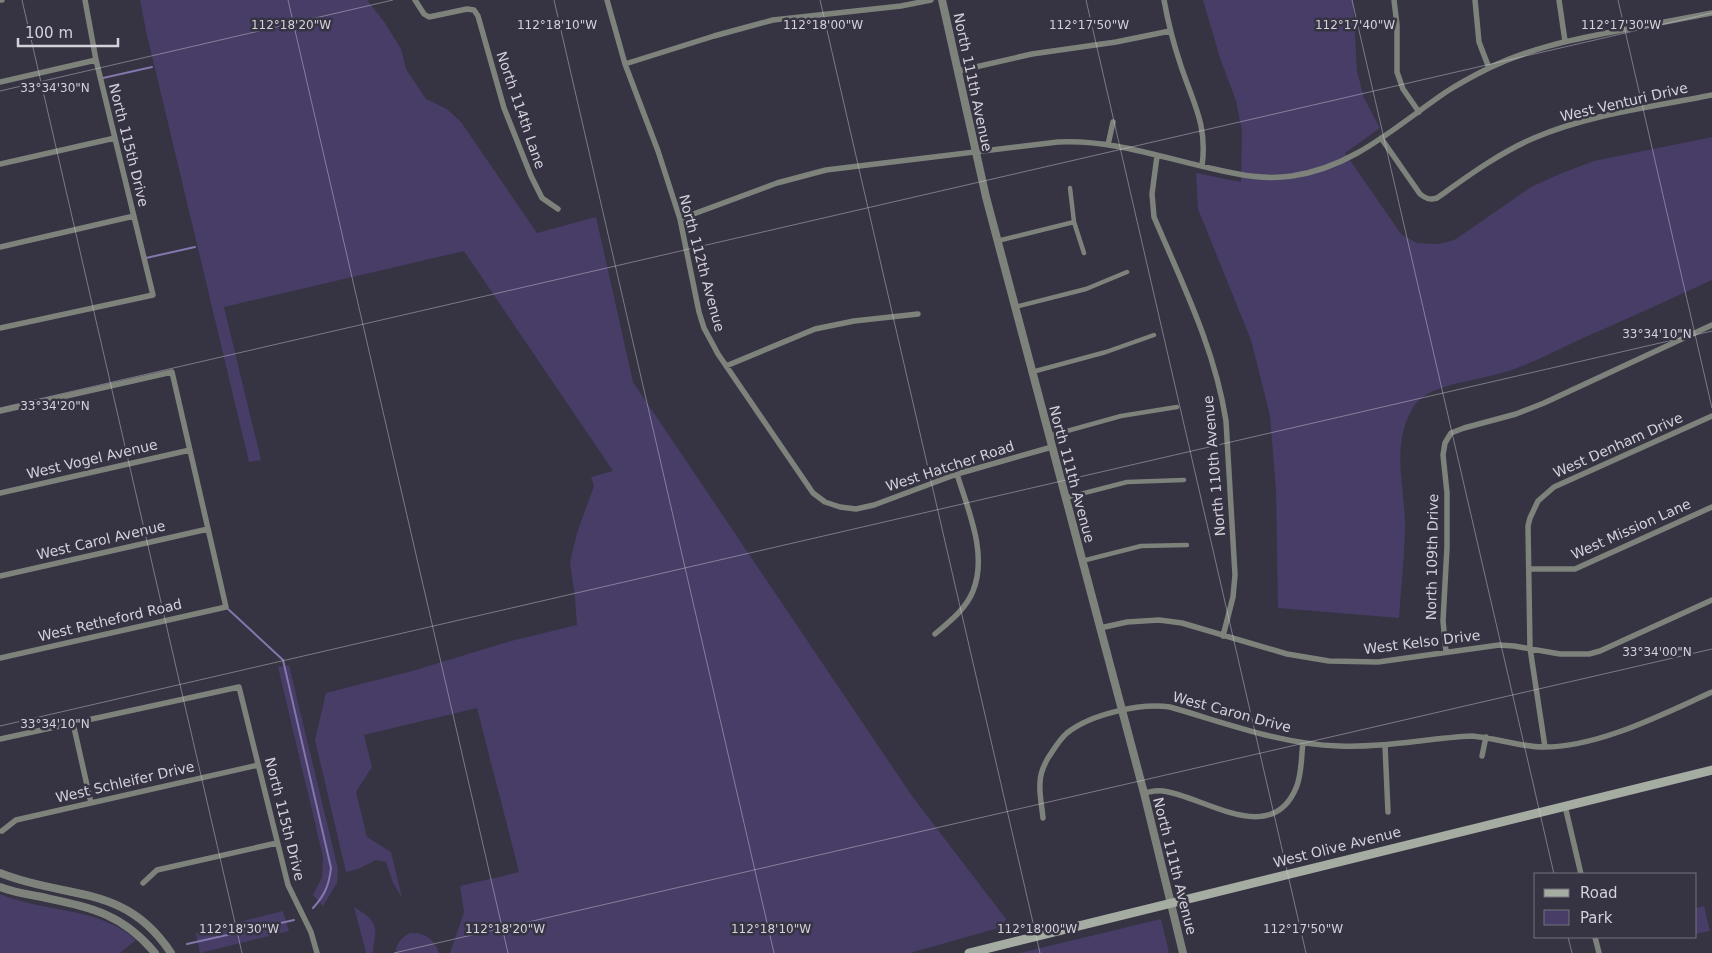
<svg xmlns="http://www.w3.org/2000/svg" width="1712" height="953" viewBox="0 0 1712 953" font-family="'DejaVu Sans',sans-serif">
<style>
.green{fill:#473d67}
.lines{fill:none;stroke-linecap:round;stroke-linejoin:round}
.stream{stroke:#8477ad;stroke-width:2}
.pedestrian{stroke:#7d827b;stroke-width:4.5}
.minor{stroke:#7d827b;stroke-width:5.5}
.tertiary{stroke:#7d827b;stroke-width:8}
.secondary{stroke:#a5ada2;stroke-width:9}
.ticks{fill:none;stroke:#d3d1da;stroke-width:1;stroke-opacity:0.45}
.labels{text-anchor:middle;stroke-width:5;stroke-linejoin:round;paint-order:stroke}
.street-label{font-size:14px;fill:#d3d1da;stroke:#363342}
.ticks-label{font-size:12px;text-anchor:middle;fill:#d3d1da;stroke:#363342;stroke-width:5;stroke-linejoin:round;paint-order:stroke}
</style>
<rect width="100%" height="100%" fill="#363342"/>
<!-- green -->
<path class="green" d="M140 0H367L385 23 401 49 406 69 426 99 447 109 461 122 537 233 596 217 633 382 912 796 1006 919 1002 927 910 953H450L464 912 460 886 519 872 477 708 364 735 372 767 356 792 367 837 391 852 402 898 393 883 386 862 376 860 358 869 346 872 315 740 326 693 412 671 511 641 577 625 575 598 570 562 577 533 594 486 591 477 613 471 464 251 224 307 261 460 249 462 146 31Z
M1203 0H1353L1357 71 1364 98 1380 128 1345 153 1401 234 1417 243 1437 244 1448 242 1456 239 1531 187 1562 173 1594 161 1712 137V280C1668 300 1625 320 1581 339 1551 353 1522 369 1490 376 1466 382 1425 386 1412 409 1390 450 1406 488 1405 531 1404 560 1401 589 1399 618L1278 608 1276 490 1270 416 1251 340 1198 209 1196 173 1241 182 1242 131 1236 101 1220 58Z
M289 665 338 869 337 883 323 906 313 895 322 877 323 857 278 667Z
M0 894C45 913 98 906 136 940L120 953H0Z
M1704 906 1710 931 1696 934V908Z
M354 907C366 914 378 922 375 937 374 943 373 947 373 953H366Z
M283 911 289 931 200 953 196 933Z
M1161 919 1169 953H1020Z
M410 933C424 932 435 939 439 953H396C395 944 402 937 410 933Z"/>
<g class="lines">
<!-- stream -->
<path class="stream" d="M103 78 152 67
M146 258 195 247
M228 609 283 660 331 868C329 885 325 895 313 908
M187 944 294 920"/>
<!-- pedestrian -->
<path class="pedestrian" d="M1070 188 1074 222 1084 253
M997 241 1074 222
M1015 307 1086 289 1127 272
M1032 372 1106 352 1154 335
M1049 436 1121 416 1177 407
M1065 498 1127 482 1184 480
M1082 561 1141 546 1187 545"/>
<!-- minor -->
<path class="minor" d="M0 0H2
M415 0 424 14 429 17 467 9 474 10 478 16 504 108 531 176 542 198 558 209
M607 0 625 64 658 151 680 219 699 312 704 328 718 354 813 493 825 502 840 507 856 509 874 505 957 474 1052 447
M1164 0C1168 22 1173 42 1180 63 1192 101 1208 124 1202 166
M1394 0 1397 25V72L1403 89 1419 112
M1475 0 1479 42 1489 68
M1559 0 1565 41
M625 64 714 36 773 20 901 6 931 0
M958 71 1032 54 1116 42 1170 31
M0 82 96 60
M1381 138 1420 194C1426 199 1430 200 1437 198 1468 176 1499 153 1534 138 1590 114 1653 107 1712 95
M1108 145 1113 122
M1157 156 1152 194 1154 217C1182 283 1215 349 1226 421L1235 575 1233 597 1223 636
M0 164 115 138
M680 219 777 183 826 170 1058 142C1111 139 1163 158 1214 169 1240 175 1265 180 1292 176 1354 167 1396 126 1446 92 1460 83 1475 75 1489 68 1528 49 1570 40 1612 32 1645 26 1679 19 1712 13
M0 247 134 216
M0 328 153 295 96 60 85 0
M726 366 815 329 854 321 918 314
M0 411 172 372 226 607 0 658
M0 493 190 450
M1530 569H1575L1712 507
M0 576 208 529
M1100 628 1127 622 1159 620 1182 623 1287 654 1329 661 1378 662 1499 645 1514 646 1560 654H1589L1600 651 1712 600
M935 634C949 622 966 609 973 591 988 554 968 510 957 474
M1446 652 1443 621 1447 547V493L1443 455 1445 443 1451 433 1464 428 1516 414 1544 403 1712 325
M73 723 91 803
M0 739 239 687 288 885 311 932 317 953
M1385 745 1388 812
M1545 747 1530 648 1528 526 1530 518 1538 501 1554 487 1712 416
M1482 756 1486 737
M1144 793C1150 792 1156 790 1163 791 1203 796 1271 848 1296 788 1302 775 1301 757 1303 743
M1565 806 1581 874
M1043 818C1042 806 1039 794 1040 783 1040 775 1044 765 1048 758 1054 749 1059 740 1067 733 1091 714 1140 703 1170 707 1226 723 1280 744 1339 746 1384 748 1428 738 1472 736 1496 738 1520 747 1544 747 1599 747 1663 714 1712 692
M2 831 16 820 258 765
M143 883 157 870 277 843
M1595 937 1599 953"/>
<!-- tertiary -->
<path class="tertiary" d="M942 0 986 197 1144 793 1183 953
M0 873C67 900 125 883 171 953
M0 887C12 892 25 894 37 896 87 907 120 911 155 953"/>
<!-- secondary -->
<path class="secondary" d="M969 953 1712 770"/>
</g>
<!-- ticks -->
<path class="ticks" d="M22 0 242 953M288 0 508 953M554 0 774 953M820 0 1040 953M1086 0 1306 953M1352 0 1554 874M1618 0 1712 408M0 91 393 0M0 408 1712 13M0 726 1712 331M1568 937 1572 953M394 953 1712 649"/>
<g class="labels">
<!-- street labels -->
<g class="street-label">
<text transform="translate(973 82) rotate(78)" y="5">North 111th Avenue</text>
<text transform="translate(1624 102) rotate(-13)" y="5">West Venturi Drive</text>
<text transform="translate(521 110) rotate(71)" y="5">North 114th Lane</text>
<text transform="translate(129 145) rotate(76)" y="5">North 115th Drive</text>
<text transform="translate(702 263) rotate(75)" y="5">North 112th Avenue</text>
<text transform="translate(1618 445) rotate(-24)" y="5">West Denham Drive</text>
<text transform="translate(92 459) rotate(-13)" y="5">West Vogel Avenue</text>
<text transform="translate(950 466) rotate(-18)" y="5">West Hatcher Road</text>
<text transform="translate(1214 466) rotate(-95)" y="5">North 110th Avenue</text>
<text transform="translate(1072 474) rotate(75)" y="5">North 111th Avenue</text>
<text transform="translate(1631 529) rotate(-24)" y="5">West Mission Lane</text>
<text transform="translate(101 540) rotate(-13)" y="5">West Carol Avenue</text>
<text transform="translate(1432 557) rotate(-89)" y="5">North 109th Drive</text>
<text transform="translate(110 620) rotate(-13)" y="5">West Retheford Road</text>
<text transform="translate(1422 642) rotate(-7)" y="5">West Kelso Drive</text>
<text transform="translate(1232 712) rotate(15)" y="5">West Caron Drive</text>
<text transform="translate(125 782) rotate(-13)" y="5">West Schleifer Drive</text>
<text transform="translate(285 819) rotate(76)" y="5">North 115th Drive</text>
<text transform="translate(1337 847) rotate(-14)" y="5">West Olive Avenue</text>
<text transform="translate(1175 866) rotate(76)" y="5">North 111th Avenue</text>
</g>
</g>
<g class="ticks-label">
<text x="291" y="29">112°18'20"W</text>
<text x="557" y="29">112°18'10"W</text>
<text x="823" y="29">112°18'00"W</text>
<text x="1089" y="29">112°17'50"W</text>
<text x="1355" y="29">112°17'40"W</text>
<text x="1621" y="29">112°17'30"W</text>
<text x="55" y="92">33°34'30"N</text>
<text x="1657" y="338">33°34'10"N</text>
<text x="55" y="410">33°34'20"N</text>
<text x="1657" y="656">33°34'00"N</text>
<text x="55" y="728">33°34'10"N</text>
<text x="239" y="933">112°18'30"W</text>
<text x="505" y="933">112°18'20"W</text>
<text x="771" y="933">112°18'10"W</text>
<text x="1037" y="933">112°18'00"W</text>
<text x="1303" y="933">112°17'50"W</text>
</g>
<!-- legend -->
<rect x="1534" y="873" width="162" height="65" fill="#363342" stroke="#75727f"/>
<rect x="1544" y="889" width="25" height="8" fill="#a5ada2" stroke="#75727f"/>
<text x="1580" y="898" font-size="15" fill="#d3d1da">Road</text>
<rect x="1544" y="910" width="25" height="15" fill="#473d67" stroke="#75727f"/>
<text x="1580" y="923" font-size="15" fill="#d3d1da">Park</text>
<!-- scale -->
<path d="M18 38v8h100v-8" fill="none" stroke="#d3d1da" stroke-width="2.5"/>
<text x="25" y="38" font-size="15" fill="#d3d1da" stroke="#363342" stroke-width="4" paint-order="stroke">100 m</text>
</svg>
